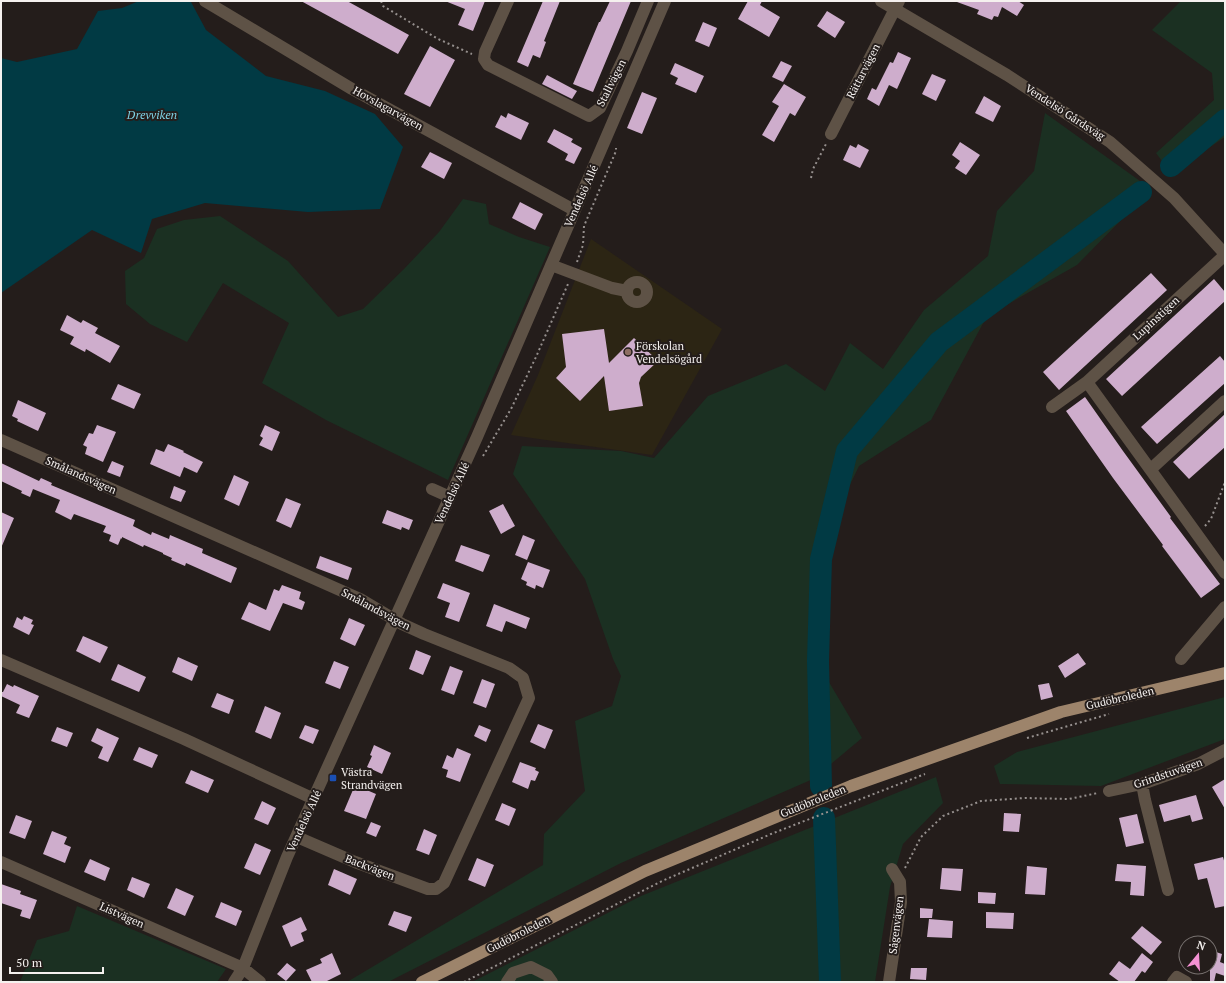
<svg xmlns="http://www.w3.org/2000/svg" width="1226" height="983" viewBox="0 0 1226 983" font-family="'PT Serif',serif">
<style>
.education{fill:#2c2514}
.green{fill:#1b3022}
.water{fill:#013a44}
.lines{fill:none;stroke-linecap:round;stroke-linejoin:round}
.river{stroke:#013a44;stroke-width:22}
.building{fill:#ceadcc}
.path{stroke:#96908e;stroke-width:2;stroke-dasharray:2 3;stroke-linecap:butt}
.minor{stroke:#5e5246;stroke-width:12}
.major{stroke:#9d846b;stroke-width:12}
.education-dot{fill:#8d6e63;stroke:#241d1b;stroke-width:1.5}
.transit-dot{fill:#1a4fb4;stroke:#241d1b;stroke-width:1.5}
.labels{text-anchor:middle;stroke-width:4;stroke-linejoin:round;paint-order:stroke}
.street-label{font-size:11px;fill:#f5f1ef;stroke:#241d1b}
.poi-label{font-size:11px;fill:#f5f1ef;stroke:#241d1b;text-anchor:start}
.water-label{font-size:12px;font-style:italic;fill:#7dd1e4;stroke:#241d1b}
</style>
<rect width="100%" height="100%" fill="#241d1b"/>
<!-- education -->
<path class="education" d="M591 239 722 329 652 455 511 435 538 375Z"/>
<!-- green -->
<path class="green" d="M1181 1H1225V137L1171 173 1156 153 1214 100 1212 73 1152 30Z
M1045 113 1140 181 1130 211 1077 265 987 316 931 420 859 466 811 566 826 677 862 738 813 779 621 863 388 982H347L543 865 544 834 585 791 575 721 612 706 621 676 613 659 585 579 513 474 522 446 621 451 654 458 708 396 786 364 825 391 850 343 883 369 924 310 988 256 997 211 1034 171Z
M463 199 486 204 489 224 519 237 550 247 448 480 326 420 262 383 289 323 223 283 187 342 150 324 126 304 125 271 144 258 157 229 184 220 220 216 288 261 338 317 363 309 404 269 439 232Z
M1225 697V739L1101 786 1000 784 994 766 1017 752Z
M936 777 943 803 903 844 890 887 875 982H472L641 896Z
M77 906 226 969 217 982H20L37 940 69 931Z"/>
<!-- water -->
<path class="water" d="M139 1 191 2 206 30 266 76 325 91 375 114 403 147 380 209 308 212 205 203 152 219 141 253 92 230 1 293V58L17 62 77 49 98 11 122 8Z"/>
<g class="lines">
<!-- river -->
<path class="river" d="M1171 166 1225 120
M821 786 818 661 821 559 847 451 939 342 1141 192
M824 818 830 982"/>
</g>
<!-- building -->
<path class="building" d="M301 1H347L409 35 398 54Z
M445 1H485L473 31 458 25 465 9Z
M543 1H560L544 41 546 42 540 58 533 55 528 67 517 62Z
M610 1H631L593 92 573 84 599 22H600Z
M748 1H762L760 5 780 17 769 37 738 19Z
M957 1H1018L1024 5 1017 16 1002 7 998 17 994 16 992 20 977 14 979 10 957 2Z
M827 11 845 22 835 38 817 26Z
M703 22 717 28 709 47 695 41Z
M430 46 455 60 430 107 404 94Z
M898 52 911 58 897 89 889 85 879 106 867 99 872 88 876 90 890 62 893 63Z
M781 61 792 66 783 82 772 77Z
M675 63 704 76 696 93 675 84 678 78 670 74Z
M932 74 946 80 936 101 922 94Z
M547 75 577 91 572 99 542 84Z
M784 84 806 97 795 116 790 113 774 142 762 135 779 106 772 102Z
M642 92 657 98 642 134 627 128Z
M984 96 1001 106 993 122 975 113Z
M508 113 529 123 521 140 495 127 501 115 506 118Z
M554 129 573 139 571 142 582 148 574 164 565 160 568 154 547 142Z
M960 142 980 155 966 175 955 168 960 161 952 155Z
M858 144 869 150 860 168 843 160 850 145 856 148Z
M430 152 452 163 444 179 421 167Z
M520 202 543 214 535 230 512 218Z
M1151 273 1167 290 1059 390 1043 372Z
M1214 279 1225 292V301L1122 396 1106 379Z
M67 315 81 323 83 320 98 328 95 333 120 346 110 363 86 349 85 352 70 344 74 337 60 330Z
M604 329 609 363 634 338 658 361 641 377 639 383 643 406 609 411 604 376 580 401 556 378 566 367 562 334Z
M1220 356 1225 362V383L1157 444 1141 427Z
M118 384 141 394 134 409 111 399Z
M1085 397 1123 451 1171 517 1170 518 1220 584 1201 598 1162 546 1163 545 1113 478 1066 411Z
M18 400 46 413 38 431 17 421 18 419 12 416Z
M1225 414V447L1189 479 1173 462Z
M97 425 116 432 103 462 85 454 87 447 83 445 89 433 93 434Z
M265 425 280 432 272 451 259 445 263 438 260 436Z
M168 444 184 451 183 452 203 462 197 473 184 467 180 477 150 464 156 449 164 452Z
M112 461 124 466 120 477 107 472Z
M1 463 39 481 41 478 52 483 51 485 135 520 133 526 151 535 152 532 169 539 170 535 203 549 202 553 237 568 231 583 186 563 185 566 171 560 172 558 163 554V553L144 545 143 547 122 537V539L121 538 118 545 109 541 111 535 103 532 106 526 74 514 71 520 55 512 60 500 33 489 30 497 21 493 22 491 1 481Z
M234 475 249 482 239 506 224 499Z
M174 486 186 491 181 502 170 498Z
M286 498 301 504 291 528 276 521Z
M503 504 515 526 501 534 489 511Z
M387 510 413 520 409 530 402 527 401 530 382 523Z
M1 512 14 518 1 548Z
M523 535 535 540 527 560 515 555Z
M461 545 490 555 483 572 455 561Z
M320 556 352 568 348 580 316 568Z
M528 562 550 570 543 588 536 585 535 589 526 585 527 582 521 579Z
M443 583 470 593 459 622 445 617 450 603 437 598Z
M282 585 301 592 299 599 305 602 302 610 283 603 270 631 241 619 249 602 266 610 274 589 279 591Z
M494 604 530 618 526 629 506 621 502 632 486 626Z
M24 616 33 620 31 624 34 625 29 635 13 627 17 617 22 620Z
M349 618 365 625 355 646 340 639Z
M83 636 108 647 100 663 76 651Z
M416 650 431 656 423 675 409 669Z
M1078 653 1086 664 1065 678 1058 666Z
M178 657 198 666 192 681 172 672Z
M334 661 349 667 340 689 325 683Z
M118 664 146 677 139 692 111 680Z
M450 666 463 671 454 695 441 690Z
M482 679 495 684 486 708 473 703Z
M1049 683 1053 697 1041 700 1038 685Z
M7 684 13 687 14 685 39 696 29 718 16 713 20 705 1 696V692H3Z
M217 693 234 700 229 714 211 707Z
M265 706 281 713 271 739 255 732Z
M538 724 553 730 545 749 530 742Z
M305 725 319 730 313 744 299 738Z
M479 725 491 730 486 742 474 736Z
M57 727 73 733 67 747 51 741Z
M97 728 119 738 108 762 98 758 103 747 91 741Z
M374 745 391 753 382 774 367 767 372 756 370 755Z
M139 747 158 755 152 768 133 760Z
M457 748 471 754 460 782 446 777 448 770 442 768 447 755 453 758Z
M520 762 536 768 535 770 539 772 535 781 531 780 528 789 512 782Z
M191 770 214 780 208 793 185 783Z
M1225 779V809L1212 787Z
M355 785 376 794 366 819 344 811Z
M1196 795 1203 819 1192 822 1190 815 1164 822 1159 805Z
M262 801 276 808 268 825 254 819Z
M502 803 516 809 509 826 495 820Z
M1004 813 1021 814 1019 832 1003 831Z
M1137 814 1144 843 1126 847 1119 818Z
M16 815 32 821 25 839 9 833Z
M371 822 381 826 376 837 366 833Z
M424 829 437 835 429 855 416 850Z
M52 831 67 837 64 844 71 847 65 863 43 854Z
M255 843 271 850 260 875 244 868Z
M1223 857 1225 864V906L1215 908 1207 878 1198 880 1194 864Z
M477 858 494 865 485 887 468 880Z
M90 859 110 868 105 881 84 872Z
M1117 864 1146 866 1144 896 1130 895 1131 882 1115 881Z
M1027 866 1047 868 1045 895 1025 894Z
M942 868 963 869 961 891 940 889Z
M334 869 357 879 350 895 328 885Z
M132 877 150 884 144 898 127 890Z
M1 884 21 891 20 894 37 900 30 919 20 916 22 910 1 903Z
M176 888 194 896 185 916 167 908Z
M978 892 996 893 995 904 978 903Z
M221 902 242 911 236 926 215 917Z
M920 908 933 909 932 918H920Z
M394 911 412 917 406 932 388 925Z
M986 912 1014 913 1013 929 986 928Z
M301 917 307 930 301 933 304 941 291 947 282 926Z
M929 919 953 921 952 938 927 937Z
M1142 926 1162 942 1151 955 1131 938Z
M1210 950 1222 954 1220 962 1225 964V976L1216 973 1214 982H1210Z
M332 953 341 974 325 982H312L306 970 322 963 320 959Z
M1142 953 1153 962 1145 973 1142 971 1134 982H1120L1109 974 1119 961 1130 969Z
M287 963 296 970 286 981 277 974Z
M911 968H927L926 980 910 979Z"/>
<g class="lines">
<!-- path -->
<path class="path" d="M381 1 383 6 438 39 472 54
M811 178 813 169 826 144
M577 262 583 245 584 226 616 151V148
M483 456 511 409 536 357 568 284
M1205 526 1211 519 1225 482
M1027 738 1109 714
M905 868 921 837 943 816 981 801 1025 798 1069 799 1098 793
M464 982 662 881 771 834 925 774"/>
<!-- minor -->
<path class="minor" d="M205 1 352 89 574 210
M508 1 485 52 484 59 488 65 589 116 600 108 627 51 648 1
M881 1 1007 75 1110 142 1174 198 1225 254
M831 134 899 1
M551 265 612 288 627 291
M627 292a10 10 0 1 1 20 0a10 10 0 1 1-20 0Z
M1087 382 1225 573
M1052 407 1087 382 1225 255
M1 440 360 599 402 624 424 634 509 668 523 678 529 698 444 883 436 889H428L355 862 297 837
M1151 469 1225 401
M432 489 450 497
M1181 659 1225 607
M1 660 184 739 314 799
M1142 784 1145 800 1168 890
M1109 791 1142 784 1198 764 1225 750
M1 862 243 968 260 982
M234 982 243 968 287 857 477 437 665 1
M507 982 513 973 531 967 547 975 552 982
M889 982 901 902 900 882 892 869
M1173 982 1177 977 1186 982"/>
<!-- major -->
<path class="major" d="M422 982 645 871 851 786 1061 712 1225 673"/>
</g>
<!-- markers -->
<circle class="education-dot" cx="628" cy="352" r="4"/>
<rect class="transit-dot" x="329" y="774" width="8" height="8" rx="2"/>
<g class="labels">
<!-- street labels -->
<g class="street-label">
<text transform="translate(863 71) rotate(-63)" y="4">Rättarvägen</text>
<text transform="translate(611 83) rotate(-63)" y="4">Stallvägen</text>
<text transform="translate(388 108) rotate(29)" y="4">Hovslagarvägen</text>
<text transform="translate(1065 112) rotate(33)" y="4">Vendelsö Gårdsväg</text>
<text transform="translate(581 196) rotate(-66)" y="4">Vendelsö Allé</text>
<text transform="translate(1156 318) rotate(-43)" y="4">Lupinstigen</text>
<text transform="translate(81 475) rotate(24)" y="4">Smålandsvägen</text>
<text transform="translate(452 493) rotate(-65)" y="4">Vendelsö Allé</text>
<text transform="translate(376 609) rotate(28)" y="4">Smålandsvägen</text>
<text transform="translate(1120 698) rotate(-13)" y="4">Gudöbroleden</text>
<text transform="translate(1168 773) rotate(-19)" y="4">Grindstuvägen</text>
<text transform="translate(813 801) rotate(-22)" y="4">Gudöbroleden</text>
<text transform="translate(304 821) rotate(-65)" y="4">Vendelsö Allé</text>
<text transform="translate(370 867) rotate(21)" y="4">Backvägen</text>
<text transform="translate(122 915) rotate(24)" y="4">Listvägen</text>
<text transform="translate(896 925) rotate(-83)" y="4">Sågenvägen</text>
<text transform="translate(518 934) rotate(-27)" y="4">Gudöbroleden</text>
</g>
<!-- poi labels -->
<g class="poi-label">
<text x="636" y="350">Förskolan<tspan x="636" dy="13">Vendelsögård</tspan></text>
<text x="341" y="776">Västra<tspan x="341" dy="13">Strandvägen</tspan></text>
</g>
<!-- water labels -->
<g class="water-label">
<text x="152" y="119">Drevviken</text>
</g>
</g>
<!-- border -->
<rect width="1226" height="983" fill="none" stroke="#f5f1ef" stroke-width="4"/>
<!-- north arrow -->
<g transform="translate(1198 955) rotate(18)"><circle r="19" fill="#241d1b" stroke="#787270"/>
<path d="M0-3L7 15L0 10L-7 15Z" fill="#f491d3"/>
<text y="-6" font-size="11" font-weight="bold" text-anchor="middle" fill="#f5f1ef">N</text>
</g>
<!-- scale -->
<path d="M10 967v6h93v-6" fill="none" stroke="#f5f1ef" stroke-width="2"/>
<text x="16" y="967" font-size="12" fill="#f5f1ef" stroke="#241d1b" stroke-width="3" paint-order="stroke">50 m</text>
</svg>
